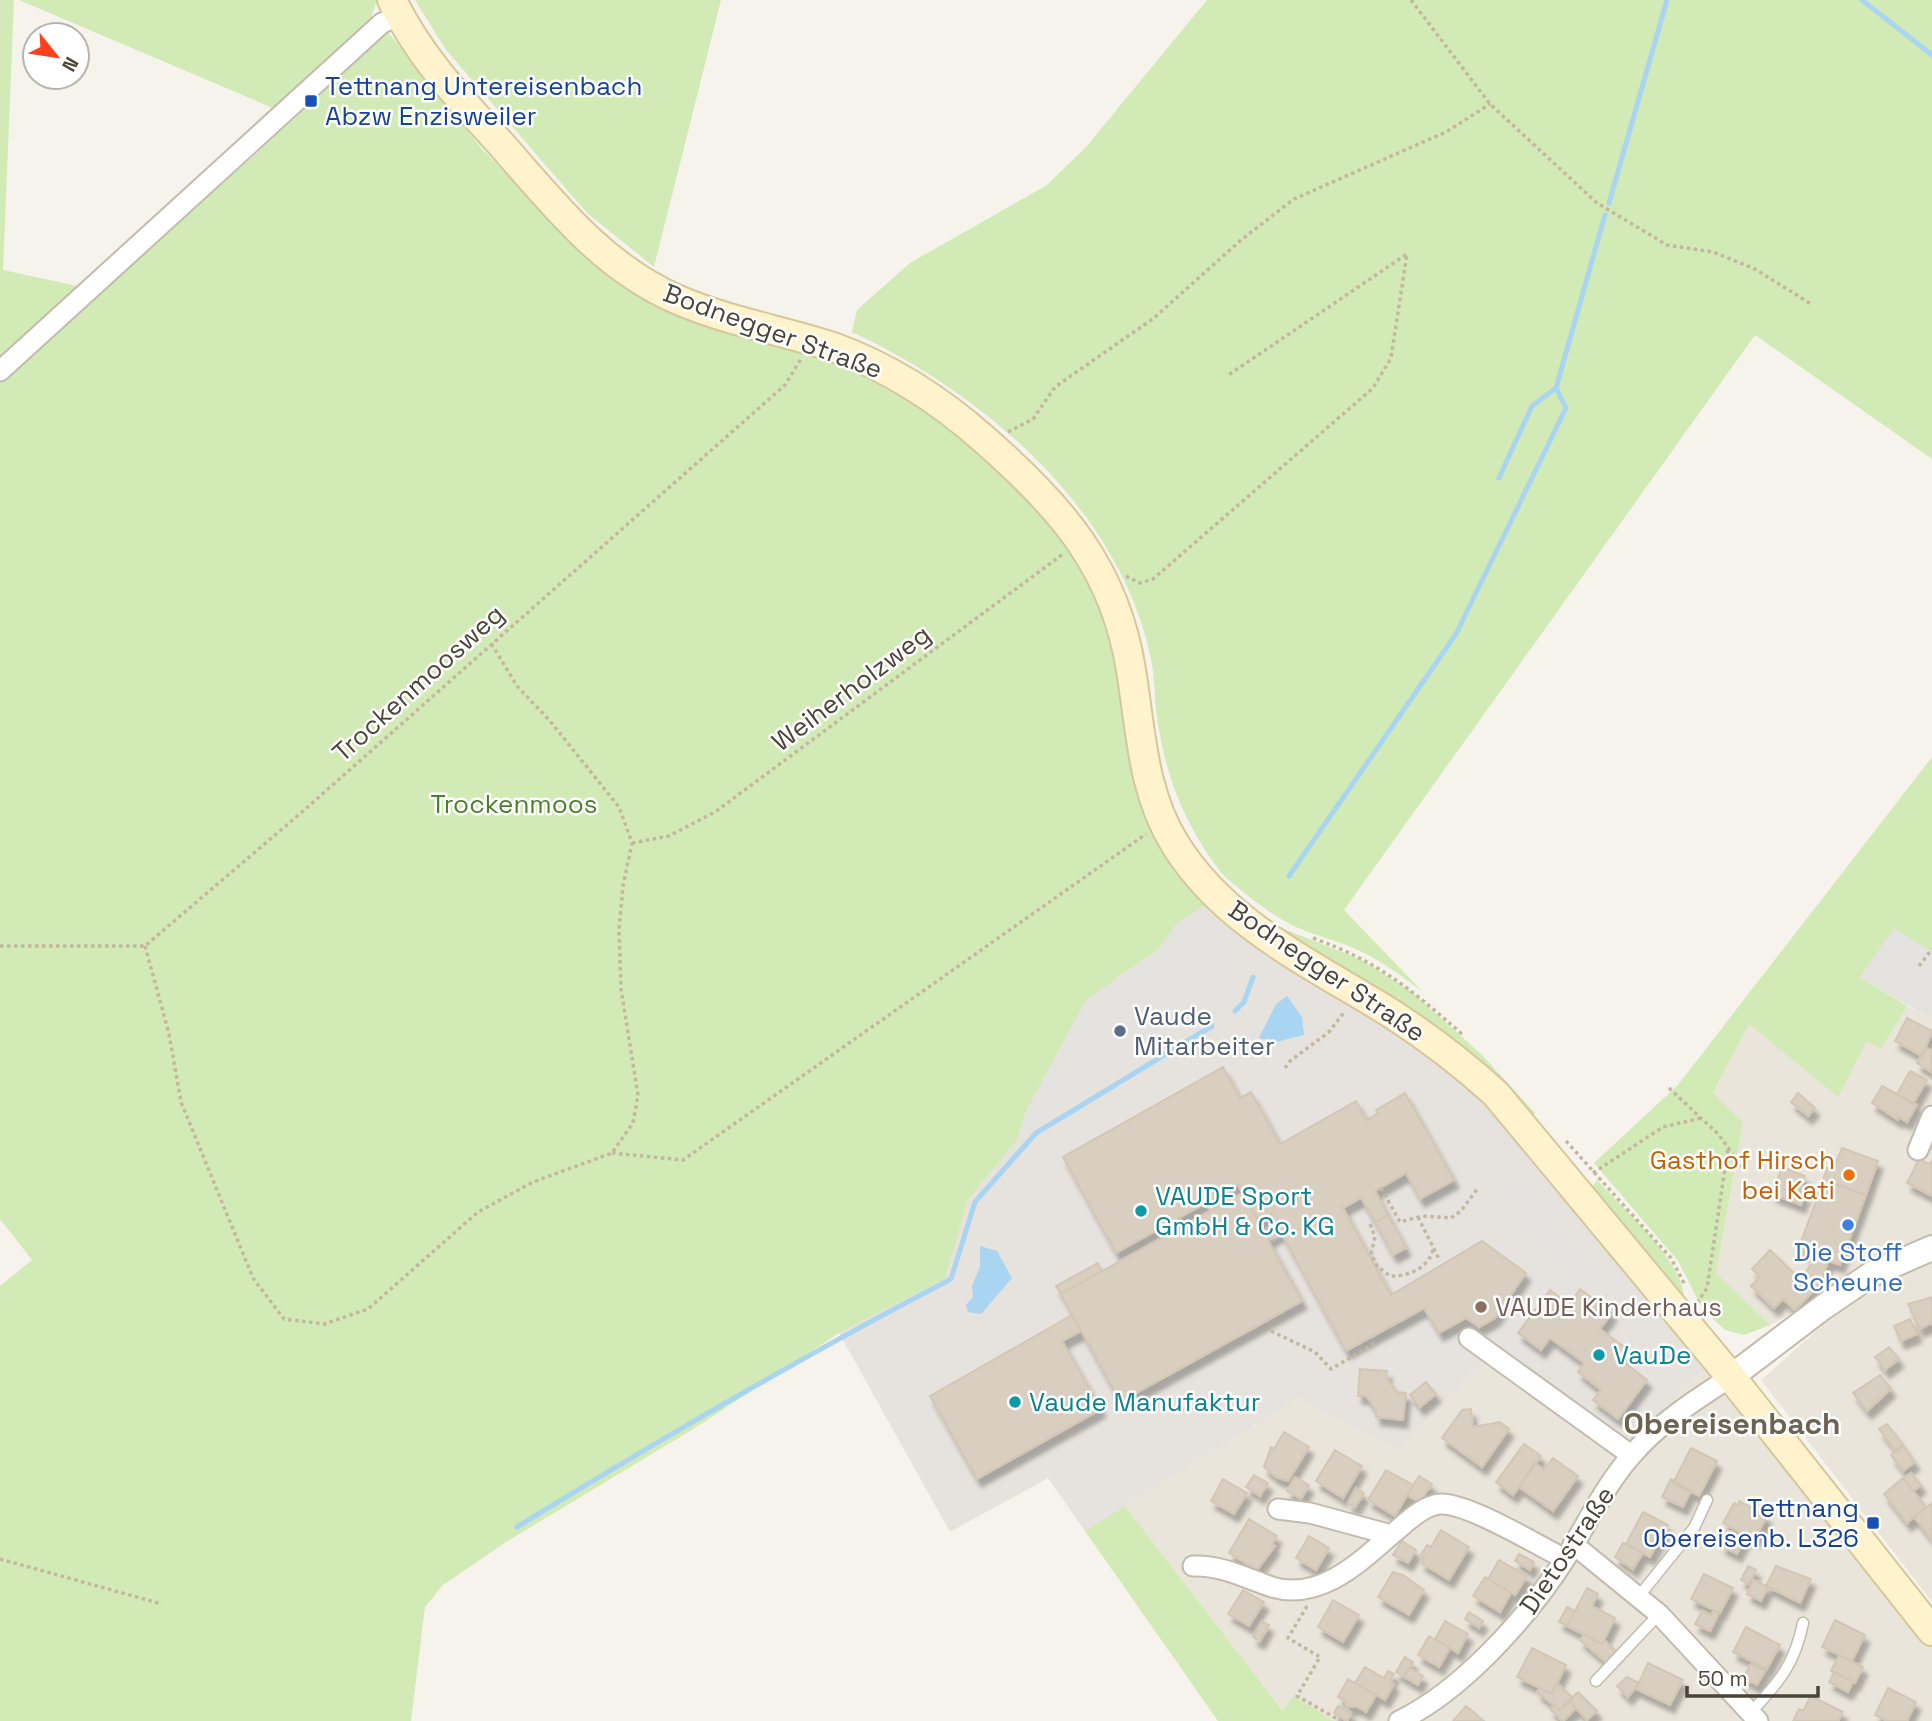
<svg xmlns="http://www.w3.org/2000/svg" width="1932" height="1721" viewBox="0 0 1932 1721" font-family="'Space Grotesk',sans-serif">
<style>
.residential{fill:#eae5da}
.industrial{fill:#e6e2dd}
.green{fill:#d2eab5}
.parking{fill:#e5e3e0}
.water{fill:#a9d4f2}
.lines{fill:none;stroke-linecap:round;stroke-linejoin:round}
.stream{stroke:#a9d4f2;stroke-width:5}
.building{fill:#d8cfc1;stroke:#d3c7b4;stroke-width:2;filter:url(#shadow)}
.service-casing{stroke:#c2bbae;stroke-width:13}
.minor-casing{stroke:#c2bbae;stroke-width:23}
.tertiary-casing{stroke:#c2bbae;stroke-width:28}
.secondary-casing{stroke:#d6c79b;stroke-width:32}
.path{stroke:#c4b79f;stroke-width:3.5;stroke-dasharray:3.5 3.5;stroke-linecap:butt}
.service{stroke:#fff;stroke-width:10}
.minor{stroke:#fff;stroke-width:19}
.tertiary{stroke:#fff;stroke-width:24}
.secondary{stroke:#fff3cd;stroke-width:28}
.transit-dot{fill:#1a4fb4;stroke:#fff;stroke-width:2.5}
.service-dot{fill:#5c6f8a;stroke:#fff;stroke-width:2.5}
.food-dot{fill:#e8710a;stroke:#fff;stroke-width:2.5}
.culture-dot{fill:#0f9aa8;stroke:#fff;stroke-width:2.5}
.shop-dot{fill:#3f7fe0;stroke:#fff;stroke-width:2.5}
.education-dot{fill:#8d6e63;stroke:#fff;stroke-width:2.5}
.labels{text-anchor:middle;stroke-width:5;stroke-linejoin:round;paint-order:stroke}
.transit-label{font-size:26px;fill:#164399;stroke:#fff;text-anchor:start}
.street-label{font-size:26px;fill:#4b4439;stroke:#fff}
.park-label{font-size:26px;fill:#4a7f2a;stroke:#fff}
.service-label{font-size:26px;fill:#4e5e75;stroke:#fff;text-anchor:start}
.food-label{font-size:26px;fill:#c56008;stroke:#fff;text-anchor:end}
.culture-label{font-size:26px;fill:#0d838f;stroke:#fff;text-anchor:start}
.shop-label{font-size:26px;fill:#366cbe;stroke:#fff}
.education-label{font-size:26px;fill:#785e54;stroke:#fff;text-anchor:start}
.quarter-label{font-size:30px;font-weight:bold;fill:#6e6250;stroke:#fff}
</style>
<defs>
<filter id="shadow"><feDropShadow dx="4.5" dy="8" stdDeviation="2" flood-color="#0004"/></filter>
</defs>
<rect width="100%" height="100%" fill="#f6f3ec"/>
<!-- residential -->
<path class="residential" d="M1907 1006 1932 1020V1238L1770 1325 1716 1273 1743 1124 1713 1094 1749 1023 1867 1040 1881 1048Z
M1932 1255V1602L1761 1380 1873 1281Z
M1481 1363 1619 1458 1707 1366 1932 1647V1721H1291L1125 1506 1298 1399 1398 1451Z"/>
<!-- industrial -->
<path class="industrial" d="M1209 903 1459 1076 1493 1112 1707 1366 1619 1458 1481 1363 1398 1451 1298 1399 1085 1531 1048 1478 950 1532 839 1333 944 1279 968 1200 1017 1140 1117 977 1159 950 1177 923Z"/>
<!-- green -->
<path class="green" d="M0 0H14L3 270 82 287 85 302 256 154 388 32 480 147 601 270 651 304 701 325 853 369 908 394 948 424 1043 512 1078 553 1116 645 1128 744 1209 903 1177 923 1159 950 1117 977 1028 1107 1017 1140 968 1200 945 1279 839 1333 698 1426 506 1542 443 1585 425 1607 411 1721H0V1286L32 1260 0 1219Z
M19 0H377L368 26 280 111Z
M415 0H721L654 267 587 213 446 50Z
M1207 0H1932V459L1755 335 1344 910 1422 991C1402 977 1382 961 1360 951 1339 941 1317 936 1296 927 1276 918 1260 905 1243 892 1236 885 1226 879 1220 871 1184 824 1165 775 1157 717 1154 698 1155 678 1151 659 1120 509 984 394 852 332L857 310 910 263 1047 185 1086 147Z
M1932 757V952L1861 977 1907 1006 1881 1049 1867 1041 1838 1097 1749 1024 1713 1093 1743 1123 1716 1273 1770 1325 1744 1335 1725 1330 1703 1310 1678 1261 1594 1163 1677 1086Z
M1237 897 1274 925 1362 960 1412 992 1482 1055 1535 1113 1532 1118 1244 910Z
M1597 1180C1623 1209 1680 1257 1684 1296L1592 1187Z
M1125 1506 1283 1711 1293 1696 1334 1721H1218L1085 1531Z"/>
<!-- parking -->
<path class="parking" d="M1198 911 1242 992 1127 1055 1017 1140 1028 1107 1086 1000 1159 950 1177 923Z
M1894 928 1932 952V1020L1860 977Z
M1522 1184 1594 1274 1580 1285 1509 1195Z"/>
<!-- water -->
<path class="water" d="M1287 996 1302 1017 1304 1035 1276 1042 1259 1038 1276 1004Z
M980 1246 997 1251 1012 1278 981 1314 968 1312 966 1305 973 1297 972 1286 980 1267Z"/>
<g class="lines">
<!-- stream -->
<path class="stream" d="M1862 0 1932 55
M1609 203 1667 0
M1499 478 1532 406 1556 388
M1289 876 1456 634 1566 408 1556 388 1605 215
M1235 1011 1244 1002 1253 977
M517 1527C659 1440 803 1356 951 1279L975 1202 1036 1133 1212 1026"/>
</g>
<!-- building -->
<path class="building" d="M1907 1018 1932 1031 1922 1056 1895 1041Z
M1926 1047 1932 1051 1931 1072 1917 1063Z
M1223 1067 1240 1098 1251 1092 1280 1144 1356 1101 1367 1120 1378 1113 1376 1110 1405 1093 1454 1180 1420 1199 1406 1173 1375 1191 1388 1215 1375 1222 1361 1198 1343 1208 1391 1295 1482 1241 1526 1273 1495 1318 1479 1327 1466 1318 1439 1333 1424 1308 1346 1351 1271 1214 1259 1222 1238 1185 1116 1253 1063 1157Z
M1910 1071 1927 1080 1913 1104 1897 1094Z
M1882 1086 1917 1105 1907 1122 1899 1117 1898 1120 1872 1103Z
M1798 1093 1815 1108 1808 1116 1791 1102Z
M1842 1148 1878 1161 1866 1195 1823 1180 1827 1168 1833 1170Z
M1919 1159 1929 1164 1932 1161V1196L1907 1183Z
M1782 1167 1805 1176 1799 1192 1805 1194 1801 1205 1772 1194Z
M1830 1182 1866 1195 1840 1265 1798 1250 1819 1193 1825 1195Z
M1243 1193 1266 1234 1277 1228 1280 1233 1268 1240 1302 1301 1120 1402 1061 1294 1210 1211 1205 1202 1210 1199 1215 1208Z
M1388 1215 1406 1248 1393 1255 1375 1222Z
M1770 1250 1801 1280 1816 1256 1828 1261 1822 1282 1795 1310 1783 1299 1774 1308 1751 1286 1760 1277 1752 1269Z
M1098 1263 1102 1271 1061 1294 1056 1286Z
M1580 1289 1612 1313 1600 1329 1628 1350 1621 1360 1647 1380 1618 1419 1593 1400 1601 1390 1578 1372 1584 1363 1550 1338 1541 1350 1518 1333 1550 1290 1569 1305Z
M1932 1297V1323L1920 1329 1908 1304Z
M1072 1315 1081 1331 1062 1341 1101 1409 977 1479 930 1396Z
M1910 1319 1917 1334 1901 1341 1894 1326Z
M1889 1347 1899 1359 1885 1370 1875 1357Z
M1360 1369 1387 1371 1386 1378 1397 1392 1406 1393 1403 1420 1376 1417V1410L1366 1396H1358Z
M1880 1375 1891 1389 1867 1411 1853 1393Z
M1426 1382 1436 1394 1420 1407 1410 1395Z
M1471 1409 1473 1427 1500 1422 1509 1429 1482 1467 1442 1438 1462 1410Z
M1887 1424 1903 1445 1895 1450 1879 1429Z
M1284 1432 1309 1447 1288 1481 1276 1477 1264 1467 1271 1447 1274 1449Z
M1524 1444 1541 1456 1513 1495 1496 1482Z
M1903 1446 1915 1462 1903 1471 1891 1455Z
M1691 1448 1717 1461 1699 1496 1673 1483Z
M1335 1450 1362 1466 1343 1498 1316 1481Z
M1553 1458 1578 1476 1553 1511 1519 1487 1535 1463 1544 1470Z
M1386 1470 1413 1485 1395 1516 1368 1500Z
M1911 1473 1921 1485 1913 1491 1903 1478Z
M1254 1475 1268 1483 1260 1496 1246 1487Z
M1419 1476 1432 1484 1419 1502 1407 1495Z
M1295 1477 1309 1485 1301 1499 1287 1491Z
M1903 1478 1926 1507 1907 1523 1884 1494Z
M1223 1479 1247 1493 1234 1514 1211 1501Z
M1671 1479 1691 1491 1683 1507 1662 1497Z
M1356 1488 1364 1493 1355 1507 1348 1503Z
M1739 1501 1767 1516 1754 1540 1723 1523 1734 1503 1738 1505Z
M1932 1503V1540L1914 1517Z
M1643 1512 1668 1525 1650 1557 1626 1544Z
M1249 1519 1277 1536 1272 1544 1275 1546 1257 1570 1229 1553Z
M1441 1530 1469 1547 1449 1580 1421 1563 1424 1558 1420 1556 1427 1545 1431 1547Z
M1729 1531 1745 1539 1737 1554 1721 1546Z
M1309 1536 1329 1548 1316 1570 1296 1558Z
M1402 1541 1416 1550 1408 1563 1393 1555Z
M1623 1543 1643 1553 1633 1569 1615 1557Z
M1519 1554 1534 1562 1530 1570 1515 1561Z
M1499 1560 1527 1576 1515 1595 1488 1579Z
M1748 1566 1756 1570 1749 1584 1741 1580Z
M1776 1566 1811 1579 1800 1603 1766 1586Z
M1393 1572 1403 1575 1424 1590 1409 1615 1378 1597Z
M1704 1574 1733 1588 1720 1613 1691 1599Z
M1485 1577 1511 1593 1500 1612 1473 1596Z
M1754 1580 1768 1587 1761 1601 1747 1594Z
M1587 1588 1598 1594 1592 1606 1615 1618 1602 1644 1567 1626Z
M1243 1590 1264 1602 1249 1626 1228 1614Z
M1333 1600 1359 1615 1343 1642 1318 1627Z
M1567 1607 1575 1611 1567 1626 1559 1622Z
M1714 1610 1719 1613 1710 1631 1695 1624 1702 1611 1711 1615Z
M1469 1612 1483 1621 1479 1628 1465 1619Z
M1835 1620 1865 1635 1852 1661 1822 1647Z
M1262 1621 1269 1625 1260 1641 1253 1637Z
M1445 1621 1468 1634 1458 1653 1435 1639Z
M1746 1627 1780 1645 1767 1669 1733 1652Z
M1584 1634 1602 1644 1604 1640 1616 1651 1606 1662 1580 1640Z
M1429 1636 1450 1648 1439 1667 1418 1655Z
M1532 1648 1566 1665 1552 1694 1517 1677Z
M1839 1655 1863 1667 1855 1683 1831 1671Z
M1405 1657 1413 1662 1404 1677 1396 1672Z
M1648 1663 1683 1680 1670 1705 1636 1689Z
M1751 1664 1765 1671 1757 1685 1743 1678Z
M1365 1667 1384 1678 1388 1671 1394 1674 1390 1681 1394 1684 1385 1700 1355 1683Z
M1409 1668 1423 1676 1418 1685 1404 1677Z
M1834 1672 1853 1682 1848 1692 1829 1682Z
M1627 1677 1639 1683 1628 1697 1617 1686Z
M1348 1679 1376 1695 1366 1712 1358 1707H1347L1345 1701 1338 1697Z
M1557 1683 1573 1698 1560 1710 1537 1692 1540 1688 1552 1694Z
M1888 1688 1916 1702 1907 1721H1888L1875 1715Z
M1578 1692 1597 1711 1587 1720 1569 1701Z
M1811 1696 1843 1712 1838 1721H1793L1799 1709 1803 1711Z
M1569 1701 1576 1708 1563 1721 1550 1709 1554 1705 1560 1710Z
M1338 1706 1351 1713 1347 1721 1334 1713Z
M1466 1706 1484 1721H1453Z"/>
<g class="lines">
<defs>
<path id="service" d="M1639 1596 1694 1528 1707 1500
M1596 1681 1659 1614
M1751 1712C1779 1682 1795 1664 1803 1623"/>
<path id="minor" d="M0 371 382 23 399 16
M1918 1150 1932 1116
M1469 1338 1631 1455
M1278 1509 1310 1513 1391 1535C1405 1524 1422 1505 1441 1504 1468 1503 1539 1546 1565 1559
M1573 1544 1659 1614 1758 1721
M1193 1566C1222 1565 1245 1578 1272 1587 1319 1601 1358 1564 1391 1535
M1399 1721C1462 1691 1528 1617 1565 1559 1587 1524 1604 1487 1631 1456 1659 1423 1695 1400 1731 1377"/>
<path id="tertiary" d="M1731 1377 1822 1308 1872 1274 1932 1248"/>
<path id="secondary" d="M392 0C418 55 459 98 500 143 553 203 601 266 676 299 726 321 781 330 833 347 891 368 940 400 986 441 1061 507 1115 568 1131 670 1141 730 1142 791 1175 844 1225 925 1314 965 1392 1014 1429 1038 1463 1064 1496 1094L1731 1377 1932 1631"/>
</defs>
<!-- service casing -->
<use href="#service" class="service-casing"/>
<!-- minor casing -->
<use href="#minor" class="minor-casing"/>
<!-- tertiary casing -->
<use href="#tertiary" class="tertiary-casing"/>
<!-- secondary casing -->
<use href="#secondary" class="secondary-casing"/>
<!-- path -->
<path class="path" d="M1411 0 1490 104 1597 203 1667 245 1713 252 1755 269 1811 304
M1008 432 1033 419 1055 387 1154 318 1241 240 1294 199 1446 132 1490 104
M1126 576 1140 583 1153 579 1373 388 1391 358 1407 254 1227 376
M632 843 669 836 715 812 1063 554
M1313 938C1379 962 1411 989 1463 1035
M0 946H145L302 812 785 385 801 359
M145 946 169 1034 181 1102 253 1278 284 1319 324 1324 368 1309 478 1212 533 1182 612 1153 633 1123 638 1095 621 989 619 929 623 886 632 843 619 807 550 721 517 686 491 643
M1919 966 1932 949
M1285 1068 1290 1061 1329 1032 1345 1011
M1669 1088 1718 1134 1743 1168
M1566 1141 1671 1258 1685 1285
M612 1153 683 1160 1146 834
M1593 1173 1663 1127 1702 1118
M1381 1188 1400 1222 1423 1216 1451 1218 1461 1211 1478 1188
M1418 1217 1440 1261
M1370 1224 1375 1237 1371 1254 1377 1266 1390 1276C1408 1277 1430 1267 1433 1249
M1697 1303 1707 1288 1728 1149
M1271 1331 1315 1352 1331 1369 1375 1343
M0 1559 162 1604
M1307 1606 1288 1638 1320 1657 1297 1696 1341 1721"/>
<!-- service -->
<use href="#service" class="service"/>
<!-- minor -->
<use href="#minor" class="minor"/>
<!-- tertiary -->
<use href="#tertiary" class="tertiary"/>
<!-- secondary -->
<use href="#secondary" class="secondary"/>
</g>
<!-- markers -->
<g class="transit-dot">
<rect x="304" y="94" width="14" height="14" rx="3.5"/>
<rect x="1866" y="1516" width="14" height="14" rx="3.5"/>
</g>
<circle class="service-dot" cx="1120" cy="1031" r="7"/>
<circle class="food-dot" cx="1849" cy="1175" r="7"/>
<g class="culture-dot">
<circle cx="1141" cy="1211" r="7"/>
<circle cx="1599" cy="1355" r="7"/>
<circle cx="1015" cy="1402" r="7"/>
</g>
<circle class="shop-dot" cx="1848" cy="1225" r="7"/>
<circle class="education-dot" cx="1481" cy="1307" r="7"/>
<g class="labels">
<!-- transit labels -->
<g class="transit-label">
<text x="325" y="95">Tettnang Untereisenbach<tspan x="325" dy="30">Abzw Enzisweiler</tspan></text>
<text x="1859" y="1517" text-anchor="end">Tettnang<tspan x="1859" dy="30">Obereisenb. L326</tspan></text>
</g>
<!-- street labels -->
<g class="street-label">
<text transform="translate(773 331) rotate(20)" y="9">Bodnegger Straße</text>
<text transform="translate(418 683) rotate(-42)" y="9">Trockenmoosweg</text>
<text transform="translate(851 688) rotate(-37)" y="9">Weiherholzweg</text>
<text transform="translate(1327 971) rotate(34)" y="9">Bodnegger Straße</text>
<text transform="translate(1567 1550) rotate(-56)" y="9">Dietostraße</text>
</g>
<!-- park labels -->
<g class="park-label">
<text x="514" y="813">Trockenmoos</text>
</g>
<!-- service labels -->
<g class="service-label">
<text x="1134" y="1025">Vaude<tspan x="1134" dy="30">Mitarbeiter</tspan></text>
</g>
<!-- food labels -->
<g class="food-label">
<text x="1835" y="1169">Gasthof Hirsch<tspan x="1835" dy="30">bei Kati</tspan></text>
</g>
<!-- culture labels -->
<g class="culture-label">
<text x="1155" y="1205">VAUDE Sport<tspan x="1155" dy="30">GmbH &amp; Co. KG</tspan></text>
<text x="1613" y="1364">VauDe</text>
<text x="1029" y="1411">Vaude Manufaktur</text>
</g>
<!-- shop labels -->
<g class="shop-label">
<text x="1848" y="1261">Die Stoff<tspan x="1848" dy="30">Scheune</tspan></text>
</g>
<!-- education labels -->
<g class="education-label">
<text x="1495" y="1316">VAUDE Kinderhaus</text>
</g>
<!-- quarter labels -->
<g class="quarter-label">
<text x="1732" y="1434">Obereisenbach</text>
</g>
</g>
<!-- north arrow -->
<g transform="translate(56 56) rotate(120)"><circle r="33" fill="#ffffff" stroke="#b7b4b0" stroke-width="2"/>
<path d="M0-5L12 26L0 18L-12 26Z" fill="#fc3f1d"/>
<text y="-10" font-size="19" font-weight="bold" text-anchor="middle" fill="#4b4439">N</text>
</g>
<!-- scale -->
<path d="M1687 1686v10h131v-10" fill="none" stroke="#4b4439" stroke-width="3.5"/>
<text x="1698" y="1686" font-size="21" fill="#4b4439" stroke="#ffffff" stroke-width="5" paint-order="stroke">50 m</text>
</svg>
